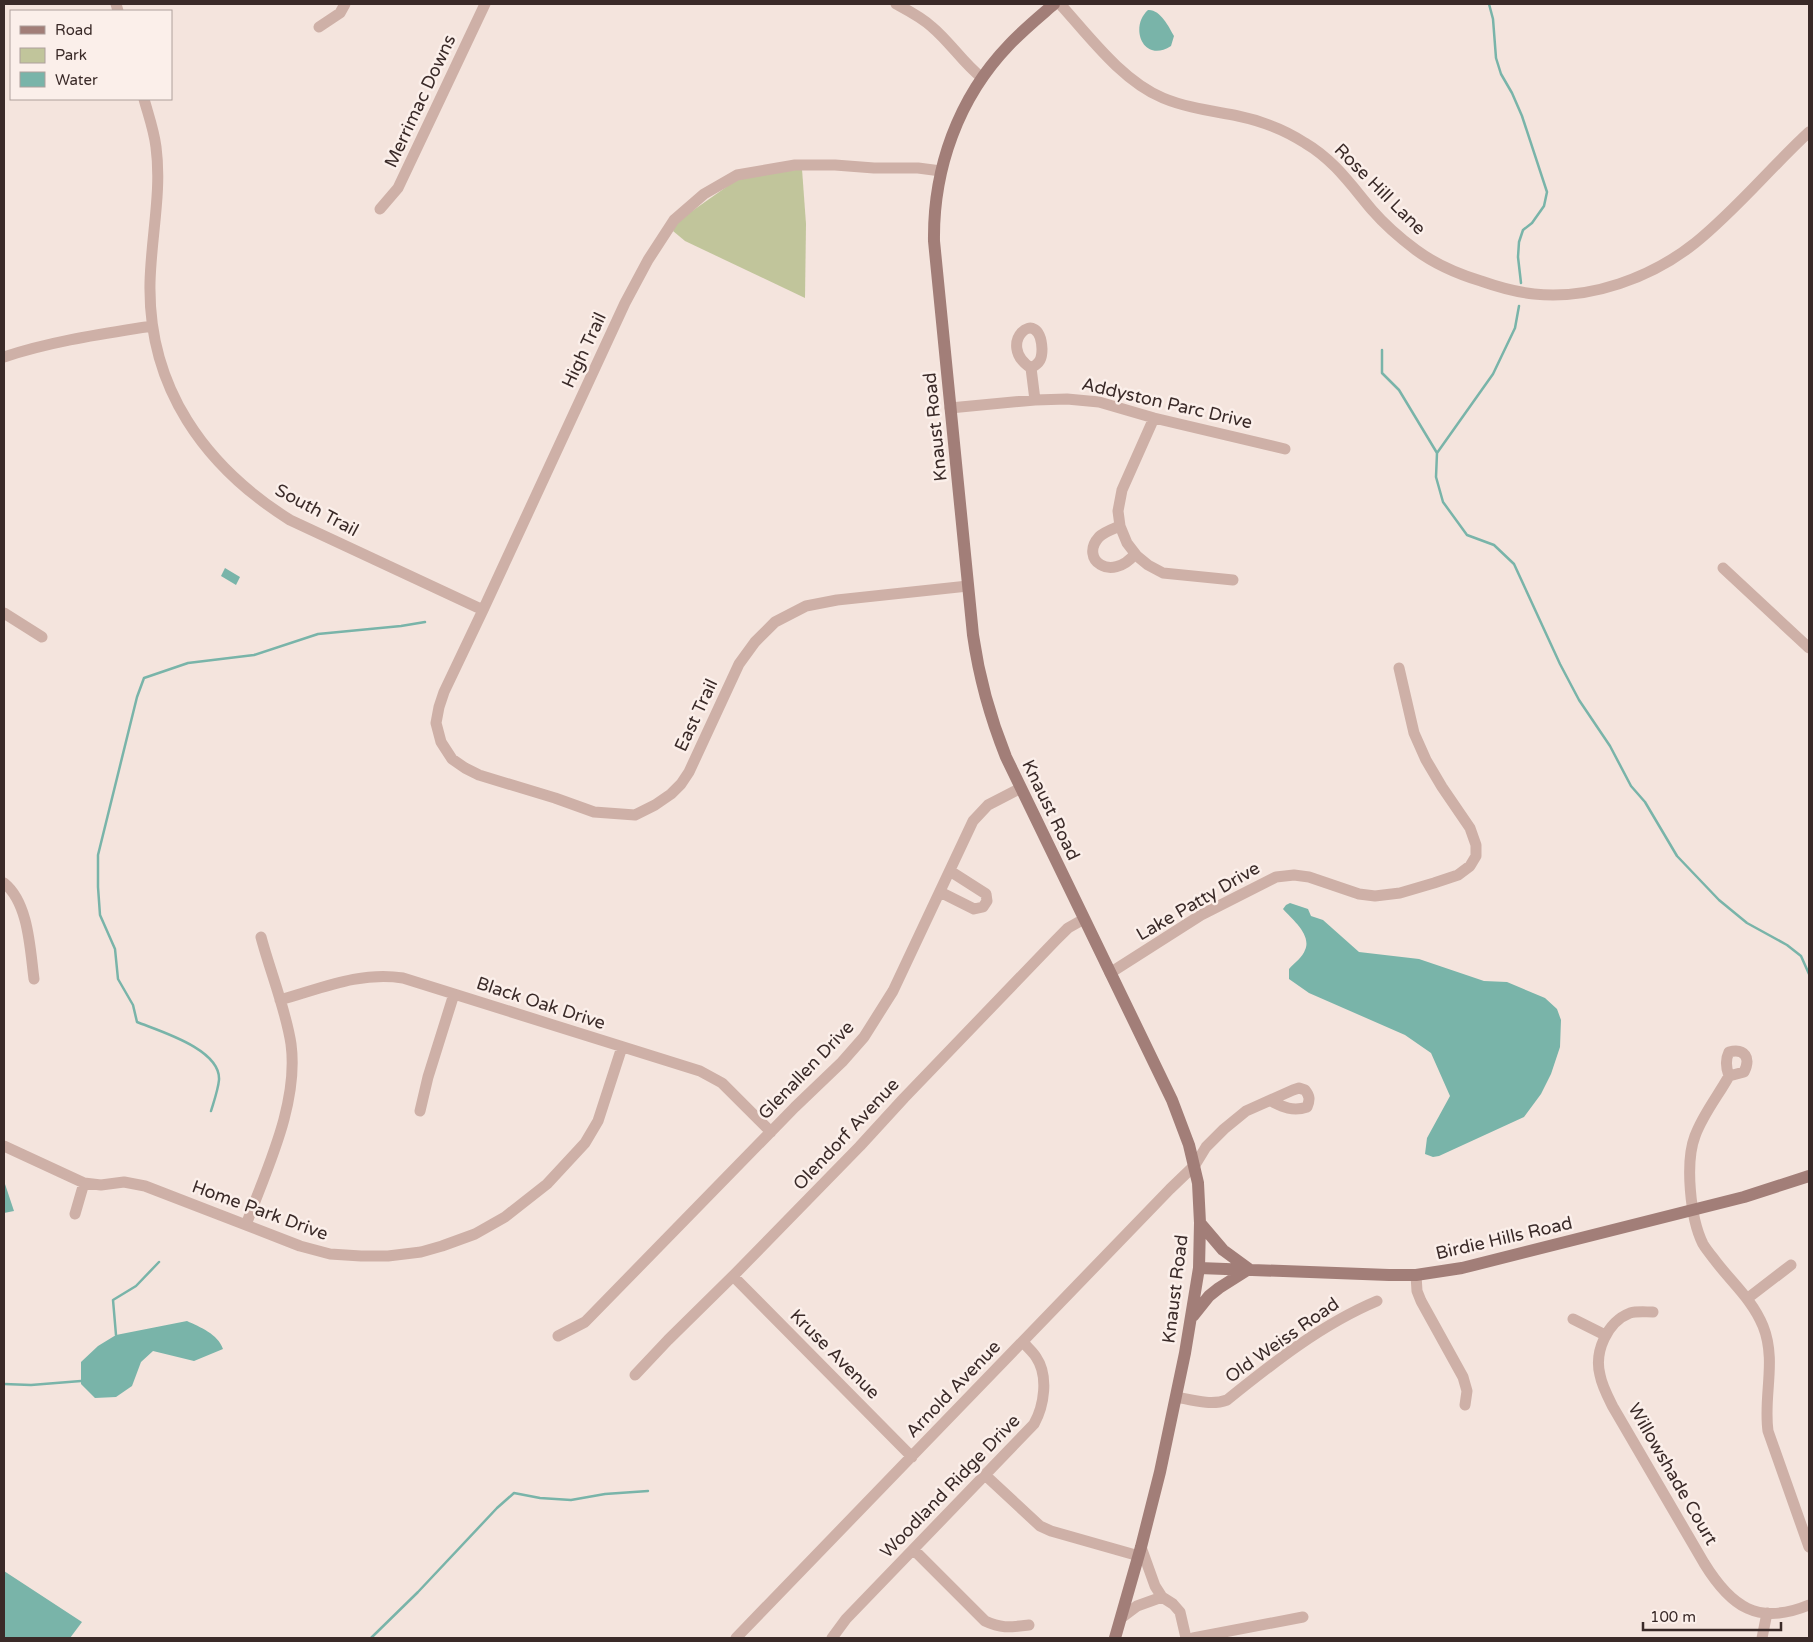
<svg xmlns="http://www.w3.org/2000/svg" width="1813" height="1642" viewBox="0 0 1813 1642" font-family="'Varela Round',sans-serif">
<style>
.green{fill:#c1c59b}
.water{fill:#79b4a9}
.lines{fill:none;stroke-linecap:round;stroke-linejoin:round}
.stream{stroke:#79b4a9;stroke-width:2.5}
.minor{stroke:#ceb0a7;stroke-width:11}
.secondary{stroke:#a27e78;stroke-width:12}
.labels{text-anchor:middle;stroke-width:5;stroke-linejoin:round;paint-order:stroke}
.street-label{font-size:18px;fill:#3a2a28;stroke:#fbefea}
</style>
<rect width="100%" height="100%" fill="#f4e4dd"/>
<!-- green -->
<path class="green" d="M802 169 806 224 805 298 685 241 673 231 678 221 739 178Z"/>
<!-- water -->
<path class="water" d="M1148 10C1160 9 1169 27 1174 36L1171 46C1143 64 1129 27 1148 10Z
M225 568 240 577 236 585 221 576Z
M1290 903 1308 909 1311 916 1323 920 1359 952 1419 959 1484 981 1507 982 1545 998 1557 1009 1561 1020 1560 1047 1551 1074 1541 1094 1524 1117 1439 1156 1433 1157 1425 1154 1427 1138 1450 1096 1431 1053 1405 1035 1309 993 1289 979V969C1294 963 1303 957 1305 950 1312 935 1292 919 1283 909L1286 905Z
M4 1181 14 1211 4 1213Z
M187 1321C200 1327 218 1334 223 1349L194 1361 153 1351 141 1362 132 1386 116 1397 95 1398 81 1384V1362L98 1346 116 1335Z
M4 1571 82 1622 70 1638H4Z"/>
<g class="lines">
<!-- stream -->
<path class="stream" d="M1489 4 1493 19 1496 58 1501 74 1512 93 1522 116 1547 192 1544 206 1532 223 1523 230 1519 242 1518 257 1521 283
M1519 306 1515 328 1493 374 1437 453 1436 477 1443 502 1467 535 1494 545 1514 564 1560 664 1579 700 1610 746 1631 786 1645 802 1677 856 1719 900 1747 923 1787 945 1801 956 1809 974
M1382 350V373L1399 390 1437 453
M211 1111C214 1101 218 1090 219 1080 221 1049 159 1031 137 1022L133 1005 118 979 115 949 100 915 98 887V855L137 697 144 678 188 663 254 655 318 634 401 626 425 622
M116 1335 113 1300 136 1286 159 1262
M4 1384 31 1385 81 1381
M371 1638 418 1592 497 1508 514 1493 540 1498 571 1500 605 1494 648 1491"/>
<!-- minor -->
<path class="minor" d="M116 4 118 11
M896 4C909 11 921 17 932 27 950 42 963 63 982 78
M1060 4C1089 36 1122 81 1163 98 1187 108 1213 111 1238 116 1262 121 1285 130 1305 143 1334 160 1351 185 1372 210 1385 225 1400 238 1416 250 1435 264 1458 274 1481 281 1498 287 1516 292 1534 294 1590 300 1651 278 1695 243 1736 210 1770 168 1809 132
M319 27 340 13 345 4
M144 99C148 114 154 130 156 147 162 192 151 237 150 283 148 387 204 466 290 520L483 610
M941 171 918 168H874L835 165H795L737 175 704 194 674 220 648 260 625 303 483 610 444 692 439 707 436 723 441 742 452 759 465 768 479 775 555 798 594 812 635 815 655 805 671 794 681 784 689 772 739 664 755 642 775 622 806 606 837 600 968 586
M380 209 398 188 485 4
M4 357C52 341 102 334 152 326
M1031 368C1040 363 1042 359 1042 349 1040 303 994 344 1031 368L1035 400
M950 408 1035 400 1067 399 1099 402 1154 418 1285 449
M1154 418 1122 490 1118 511 1120 526 1127 543 1137 556 1148 565 1163 573 1233 580
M1120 526C1113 529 1104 532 1099 537 1079 559 1111 583 1135 554
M1723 568 1809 648
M4 613 42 637
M4 883C29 903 30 950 34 979
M940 892 974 909 983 907 987 901 986 894 950 871
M1110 973 1201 915 1276 877 1294 875 1309 877 1359 894 1375 896 1400 893 1434 883 1458 875 1470 866 1476 856V845L1470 828 1442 787 1426 760 1414 733 1399 668
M280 1000C320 989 360 971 403 978L700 1071 722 1083 771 1132
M1729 1076 1744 1072C1751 1058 1745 1048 1729 1052 1725 1060 1726 1068 1729 1076 1718 1096 1703 1114 1695 1136 1685 1162 1690 1218 1703 1244 1706 1249 1710 1254 1714 1259 1731 1282 1752 1299 1763 1326 1777 1361 1763 1396 1768 1431L1809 1547
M420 1111 428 1077 454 994
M4 1146 84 1183 101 1185 124 1182 145 1186 300 1246 330 1254 361 1256H388L421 1252 442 1246 475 1234 505 1217 547 1184 585 1143 598 1121 622 1047
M75 1214 84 1183
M246 1225C266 1170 299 1104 291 1044 286 1010 270 971 261 937
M1416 1275 1417 1291 1421 1301 1463 1377 1467 1391 1465 1405
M733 1276 912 1457
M1748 1298 1791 1265
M1653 1312C1645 1312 1637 1311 1630 1313 1607 1322 1594 1352 1600 1375 1602 1386 1608 1397 1613 1407L1704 1563C1731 1607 1758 1626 1809 1605
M1573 1319 1605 1335
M558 1336 585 1322 795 1107 842 1062 864 1037 893 991 973 821 988 805 1021 788
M635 1375 668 1340 733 1276 860 1146 904 1098 1056 940 1068 928 1084 919
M1176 1397C1192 1400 1211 1406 1227 1400 1273 1363 1322 1324 1377 1301
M984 1474 1040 1526 1051 1531 1139 1556
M1141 1547 1155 1586 1162 1597 1173 1604 1180 1612 1186 1638
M914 1550 985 1621C1002 1629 1011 1627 1029 1625
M1121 1618 1137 1606 1162 1597
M736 1638 1170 1189 1195 1165 1206 1147 1224 1129 1246 1111 1293 1090 1299 1088 1305 1090C1310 1096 1310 1100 1307 1107 1293 1112 1283 1107 1271 1101
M832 1638 846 1619 1034 1424C1044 1406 1049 1376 1036 1357 1033 1352 1027 1347 1023 1342
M1193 1638 1303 1617
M1762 1638 1767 1613"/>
<!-- secondary -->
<path class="secondary" d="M1054 4C1039 17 1023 30 1009 45 958 98 933 169 934 241L973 635C979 677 990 717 1006 757L1172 1100 1189 1145 1198 1183 1200 1223 1199 1268 1185 1353 1160 1472 1141 1547 1115 1638
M1200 1223 1223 1250 1249 1269
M1199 1268 1389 1275H1416L1462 1268 1744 1197 1809 1176
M1193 1316 1209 1296 1219 1288 1249 1269"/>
</g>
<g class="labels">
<!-- street labels -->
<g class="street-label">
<text transform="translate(420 101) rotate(-65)" y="6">Merrimac Downs</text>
<text transform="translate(1380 189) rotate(45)" y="6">Rose Hill Lane</text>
<text transform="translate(584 350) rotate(-65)" y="6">High Trail</text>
<text transform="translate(1167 403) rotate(13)" y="6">Addyston Parc Drive</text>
<text transform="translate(935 427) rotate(-96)" y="6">Knaust Road</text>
<text transform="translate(317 510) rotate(28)" y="6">South Trail</text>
<text transform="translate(696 715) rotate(-65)" y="6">East Trail</text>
<text transform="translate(1051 810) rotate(64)" y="6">Knaust Road</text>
<text transform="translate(1198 901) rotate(-30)" y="6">Lake Patty Drive</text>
<text transform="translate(541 1003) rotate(18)" y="6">Black Oak Drive</text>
<text transform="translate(806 1070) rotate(-46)" y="6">Glenallen Drive</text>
<text transform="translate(846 1134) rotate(-47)" y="6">Olendorf Avenue</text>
<text transform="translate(260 1210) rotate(20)" y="6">Home Park Drive</text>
<text transform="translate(1504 1238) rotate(-13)" y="6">Birdie Hills Road</text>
<text transform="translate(1175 1289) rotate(-83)" y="6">Knaust Road</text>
<text transform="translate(1282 1340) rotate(-35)" y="6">Old Weiss Road</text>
<text transform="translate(835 1354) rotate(45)" y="6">Kruse Avenue</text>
<text transform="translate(953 1389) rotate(-46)" y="6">Arnold Avenue</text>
<text transform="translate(1673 1474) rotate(60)" y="6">Willowshade Court</text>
<text transform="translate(950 1486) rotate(-46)" y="6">Woodland Ridge Drive</text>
</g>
</g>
<!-- border -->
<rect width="1813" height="1642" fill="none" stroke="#3a2a28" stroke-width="10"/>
<!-- legend -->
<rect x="10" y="10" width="162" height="90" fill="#fbefea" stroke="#aea09c"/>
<rect x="20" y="26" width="25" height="8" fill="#a27e78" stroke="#aea09c"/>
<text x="55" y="35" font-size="15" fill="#3a2a28">Road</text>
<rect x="20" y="48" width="25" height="15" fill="#c1c59b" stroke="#aea09c"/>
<text x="55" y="60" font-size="15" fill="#3a2a28">Park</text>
<rect x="20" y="72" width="25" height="15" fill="#79b4a9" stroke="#aea09c"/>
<text x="55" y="85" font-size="15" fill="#3a2a28">Water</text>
<!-- scale -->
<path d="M1643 1622v8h138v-8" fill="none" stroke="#3a2a28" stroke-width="2.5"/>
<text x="1650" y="1622" font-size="15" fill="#3a2a28" stroke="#fbefea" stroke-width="4" paint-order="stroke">100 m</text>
</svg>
